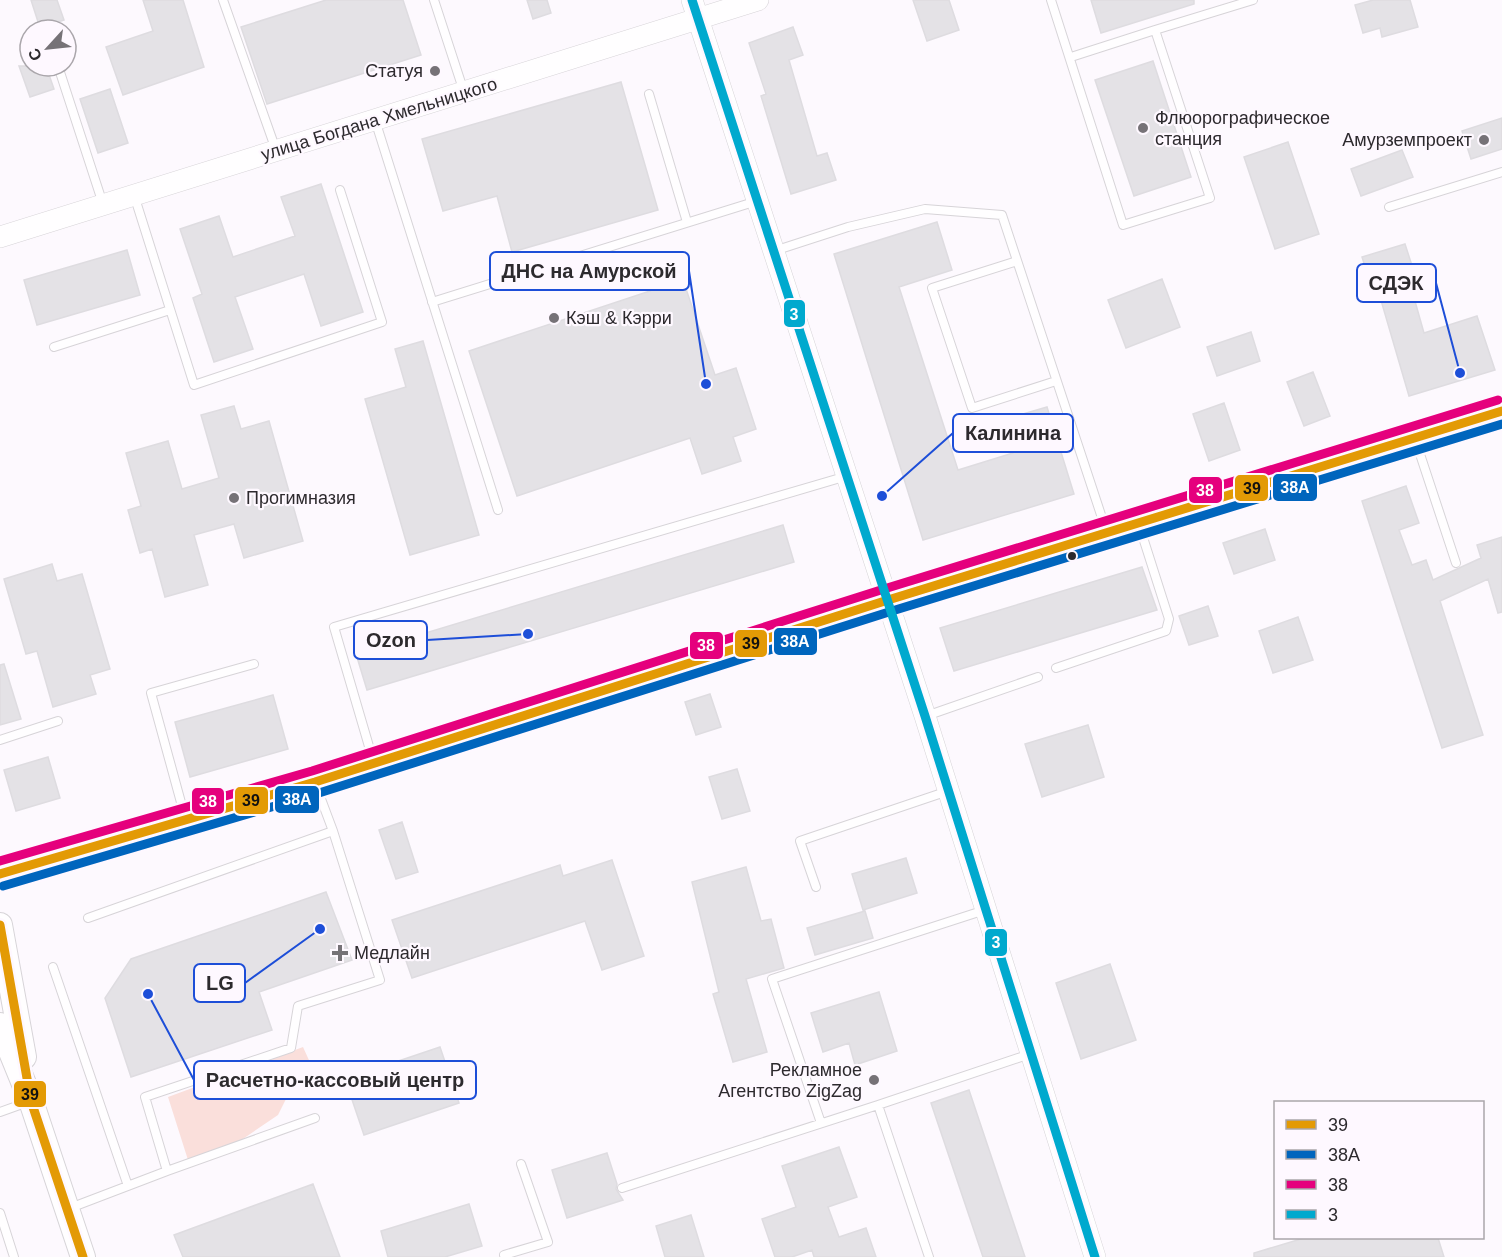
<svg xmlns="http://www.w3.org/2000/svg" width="1502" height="1257" viewBox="0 0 1502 1257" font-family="Helvetica,sans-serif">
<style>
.green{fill:#fadfdb}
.building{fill:#e4e2e6;stroke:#dedce0;stroke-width:1.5}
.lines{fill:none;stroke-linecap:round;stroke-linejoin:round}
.service-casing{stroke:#d7d4d8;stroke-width:10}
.tertiary-casing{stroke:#d7d4d8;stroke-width:22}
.secondary-casing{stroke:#d7d4d8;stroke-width:26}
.service{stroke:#fffeff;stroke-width:8}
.tertiary{stroke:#fffeff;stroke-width:21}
.secondary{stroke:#fffeff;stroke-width:24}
.bus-1-casing{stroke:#fef8ff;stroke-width:14}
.bus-2-casing{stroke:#fef8ff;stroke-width:14}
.bus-3-casing{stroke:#fef8ff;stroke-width:14}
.bus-4-casing{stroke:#fef8ff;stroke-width:14}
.bus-1{stroke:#e39a05;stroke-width:9}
.bus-2{stroke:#0065bd;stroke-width:9}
.bus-3{stroke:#e5007d;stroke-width:9}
.bus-4{stroke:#00a9ce;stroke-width:9}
.poi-dot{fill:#767277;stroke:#fef8ff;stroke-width:2}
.bus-dot{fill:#2d2a2e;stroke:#fef8ff;stroke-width:2}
.labels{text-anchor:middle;stroke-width:4.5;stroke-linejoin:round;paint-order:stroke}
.poi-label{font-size:18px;fill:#2d2a2e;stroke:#fef8ff;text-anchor:start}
.street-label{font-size:18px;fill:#2d2a2e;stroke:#fef8ff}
.leader{fill:none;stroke:#1d4ed8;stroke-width:2}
.callout-dot{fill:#1d4ed8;stroke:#fef8ff;stroke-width:2}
.callout{fill:#fef8ff;stroke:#1d4ed8;stroke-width:2}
.callout-label{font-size:20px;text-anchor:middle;font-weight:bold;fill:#2d2a2e}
.line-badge{stroke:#fef8ff;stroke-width:2}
.badge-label{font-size:16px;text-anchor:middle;font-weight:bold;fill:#fff}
.pale-badge-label{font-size:16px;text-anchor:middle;font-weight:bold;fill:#111}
</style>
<rect width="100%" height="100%" fill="#fdf9fe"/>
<!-- green -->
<path class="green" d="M303 1047 318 1080 291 1089 278 1115 234 1145 188 1160 168 1097Z"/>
<!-- building -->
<path class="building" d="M31 0H57L64 20 40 28Z
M143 0H183L204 67 123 95 106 47 153 31Z
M326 0H403L421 55 267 104 241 27Z
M527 0H547L551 13 533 19Z
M913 0H949L959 30 927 41Z
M1091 0H1194V4L1101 33Z
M1373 0H1410L1418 27 1382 37 1380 28 1363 33 1355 5Z
M793 27 803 55 789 60 817 156 827 153 836 180 791 194 761 96 766 94 749 43Z
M1153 61 1191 177 1134 196 1095 80Z
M19 66H46L54 89 30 97Z
M621 82 658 210 512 252 497 196 443 211 422 139Z
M110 89 128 143 98 153 80 99Z
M1502 118V149L1471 159 1462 131Z
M1288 142 1319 234 1275 249 1244 157Z
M1402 150 1413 177 1361 196 1351 169Z
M321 184 363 312 321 326 304 274 235 297 253 349 214 362 193 298 202 294 180 229 219 216 233 257 295 236 281 197Z
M937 222 952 270 899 287 958 470 1013 453 1002 420 1047 407 1074 494 923 540 834 254Z
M1405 244 1416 278 1409 280 1424 333 1477 316 1495 370 1409 396 1378 290 1373 291 1362 257Z
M127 250 140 295 37 325 24 280Z
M676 259 715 375 736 368 756 429 733 437 741 461 702 474 690 438 517 496 469 351 650 291 643 270Z
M1162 279 1180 327 1126 348 1108 300Z
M1251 332 1260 361 1217 376 1207 347Z
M423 341 479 535 410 555 365 399 406 387 395 349Z
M1313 372 1330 416 1304 426 1287 382Z
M1224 403 1240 450 1209 461 1193 414Z
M234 406 241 429 269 421 303 541 244 558 234 524 194 535 208 585 165 597 152 549 140 553 128 510 141 506 126 453 168 441 182 489 219 478 201 415Z
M1406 486 1419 523 1399 530 1412 565 1426 560 1433 580 1481 558 1477 545 1502 537V612L1498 613 1488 579 1440 601 1483 735 1442 748 1362 501Z
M783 525 794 562 367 690 356 654Z
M1265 529 1275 560 1234 574 1223 543Z
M52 564 57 581 82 574 110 669 90 675 96 694 53 707 37 651 26 654 4 579Z
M1142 567 1157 610 954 671 940 628Z
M1208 606 1218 636 1189 645 1179 616Z
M1298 617 1313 660 1273 673 1259 631Z
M4 664 21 719 0 725V665Z
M710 694 721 727 696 735 685 702Z
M273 695 288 749 190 777 175 722Z
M1088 725 1104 777 1042 797 1025 744Z
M48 757 60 798 16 811 4 770Z
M737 769 750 811 722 819 709 777Z
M402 822 418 872 396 879 379 830Z
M906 858 917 893 863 910 852 874Z
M612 860 644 956 602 970 585 921 412 978 392 920 560 865 563 876Z
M746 867 761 921 771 919 784 968 746 979 767 1052 733 1062 713 994 719 992 692 882Z
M326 892 352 960 259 992 272 1030 131 1077 105 998 131 959Z
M865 911 873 938 815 955 807 928Z
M1110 964 1136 1040 1081 1059 1056 983Z
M879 992 897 1051 855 1065 849 1043 823 1052 811 1013Z
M440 1047 459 1103 364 1135 345 1079Z
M969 1090 1025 1257H983L931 1103Z
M839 1147 857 1197 828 1207 839 1237 866 1228 876 1257H814L812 1250 792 1257H775L762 1219 796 1207 782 1166Z
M607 1153 617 1184 616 1189 623 1200 567 1218 552 1170Z
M313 1184 340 1257H183L174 1235Z
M469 1204 482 1246 445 1257H388L381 1231Z
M691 1215 704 1257H665L656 1226Z
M1304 1238H1438L1444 1257H1254V1253Z"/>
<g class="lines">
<defs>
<path id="service" d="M223 0 276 150
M434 0 464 92
M1051 0 1123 225 1210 198 1155 30 1071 57
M1155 30 1253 0
M58 66 103 204
M649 94 687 222
M375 120 498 510
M134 195 194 385 382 322 340 190
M1389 207 1502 172
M774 251 848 227 925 209 1002 215 1106 530
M1017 261 932 288 972 408 1056 381
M432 302 757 201
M54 347 170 310
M1415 439 1456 563
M1056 668 1166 631 1169 619 1139 525
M926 716 1038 677
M0 740 58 721
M373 760 334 627 847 476
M185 817 151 693 254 664
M816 887 800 841 948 791
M88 918 333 831 315 783
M53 967 128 1186
M0 1112 28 1102
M821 1123 772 979 985 910
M167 1171 315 1118
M622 1188 878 1105
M70 1208 167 1171 145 1097 291 1048 298 1006 380 980 333 831
M0 1213 14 1257
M504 1255 548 1242 521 1164
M929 1257 878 1105 1030 1054"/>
<path id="tertiary" d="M692 0 925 716 1095 1257
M0 237 758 0"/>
<path id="secondary" d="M0 874 315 782 888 600 1502 411
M0 925 24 1057
M0 1025 31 1101 83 1257"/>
</defs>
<!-- service casing -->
<use href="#service" class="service-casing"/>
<!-- tertiary casing -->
<use href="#tertiary" class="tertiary-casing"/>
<!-- secondary casing -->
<use href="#secondary" class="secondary-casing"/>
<!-- service -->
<use href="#service" class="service"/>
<!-- tertiary -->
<use href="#tertiary" class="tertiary"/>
<!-- secondary -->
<use href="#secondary" class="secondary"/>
<defs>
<path id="bus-1" d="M0 874 315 782 888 600 1502 411
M0 925 31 1101 83 1257"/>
<path id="bus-2" d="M3 886 319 793 892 611 1502 424"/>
<path id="bus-3" d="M0 861 312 771 884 589 1498 400"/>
<path id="bus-4" d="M692 0 925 716 1095 1257"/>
</defs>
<!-- bus-1 casing -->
<use href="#bus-1" class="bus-1-casing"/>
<!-- bus-2 casing -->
<use href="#bus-2" class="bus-2-casing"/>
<!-- bus-3 casing -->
<use href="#bus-3" class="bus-3-casing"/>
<!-- bus-4 casing -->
<use href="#bus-4" class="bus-4-casing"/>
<!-- bus-1 -->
<use href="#bus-1" class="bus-1"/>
<!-- bus-2 -->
<use href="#bus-2" class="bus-2"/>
<!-- bus-3 -->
<use href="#bus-3" class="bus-3"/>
<!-- bus-4 -->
<use href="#bus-4" class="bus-4"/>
</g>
<!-- markers -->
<g class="poi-dot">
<circle cx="435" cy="71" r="6"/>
<circle cx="1143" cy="128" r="6"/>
<circle cx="1484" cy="140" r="6"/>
<circle cx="554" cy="318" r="6"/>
<circle cx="234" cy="498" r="6"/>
<path d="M337 944h6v6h6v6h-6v6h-6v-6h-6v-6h6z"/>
<circle cx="874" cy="1080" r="6"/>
</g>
<circle class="bus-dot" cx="1072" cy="556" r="5"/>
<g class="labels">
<!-- poi labels -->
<g class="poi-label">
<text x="423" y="77" text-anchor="end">Статуя</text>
<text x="1155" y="124">Флюорографическое<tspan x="1155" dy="21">станция</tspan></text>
<text x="1472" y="146" text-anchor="end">Амурземпроект</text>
<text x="566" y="324">Кэш &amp; Кэрри</text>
<text x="246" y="504">Прогимназия</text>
<text x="354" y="959">Медлайн</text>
<text x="862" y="1076" text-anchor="end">Рекламное<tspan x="862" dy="21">Агентство ZigZag</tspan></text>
</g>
<!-- street labels -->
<g class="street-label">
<text transform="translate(379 119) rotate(-17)" y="6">улица Богдана Хмельницкого</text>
</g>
</g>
<!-- callouts -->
<path class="leader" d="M706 384L689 271M1460 373L1436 283M882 496L953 433M528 634L427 640M320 929L245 983M148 994L194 1080"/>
<g class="callout-dot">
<circle cx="706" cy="384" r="6"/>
<circle cx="1460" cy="373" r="6"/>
<circle cx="882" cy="496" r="6"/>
<circle cx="528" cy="634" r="6"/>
<circle cx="320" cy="929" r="6"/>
<circle cx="148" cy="994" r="6"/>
</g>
<g class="callout">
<rect x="490" y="252" width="199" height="38" rx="6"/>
<rect x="1357" y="264" width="79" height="38" rx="6"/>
<rect x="953" y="414" width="120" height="38" rx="6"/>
<rect x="354" y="621" width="73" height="38" rx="6"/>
<rect x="194" y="964" width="51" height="38" rx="6"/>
<rect x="194" y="1061" width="282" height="38" rx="6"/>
</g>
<g class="callout-label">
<text x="589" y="278">ДНС на Амурской</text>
<text x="1396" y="290">СДЭК</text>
<text x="1013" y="440">Калинина</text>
<text x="391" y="647">Ozon</text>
<text x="220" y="990">LG</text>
<text x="335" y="1087">Расчетно-кассовый центр</text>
</g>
<g class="line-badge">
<rect x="783" y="299" width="23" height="29" rx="6" fill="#00a9ce"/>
<rect x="1272" y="473" width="46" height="29" rx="6" fill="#0065bd"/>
<rect x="1234" y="474" width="35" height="28" rx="6" fill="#e39a05"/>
<rect x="1188" y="476" width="35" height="28" rx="6" fill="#e5007d"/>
<rect x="773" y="627" width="45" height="29" rx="6" fill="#0065bd"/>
<rect x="734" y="629" width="34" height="29" rx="6" fill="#e39a05"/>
<rect x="689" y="631" width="35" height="29" rx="6" fill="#e5007d"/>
<rect x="274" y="785" width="46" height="29" rx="6" fill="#0065bd"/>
<rect x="234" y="786" width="35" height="29" rx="6" fill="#e39a05"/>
<rect x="191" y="787" width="34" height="28" rx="6" fill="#e5007d"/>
<rect x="984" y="928" width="24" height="29" rx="6" fill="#00a9ce"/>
<rect x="13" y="1080" width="34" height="28" rx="6" fill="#e39a05"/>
</g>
<g class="badge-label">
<text x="794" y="320">3</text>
<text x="1295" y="493">38А</text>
<text x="1205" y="496">38</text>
<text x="795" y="647">38А</text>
<text x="706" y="651">38</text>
<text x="297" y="805">38А</text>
<text x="208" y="807">38</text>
<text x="996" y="948">3</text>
</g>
<g class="pale-badge-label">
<text x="1252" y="494">39</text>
<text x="751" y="649">39</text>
<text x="251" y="806">39</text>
<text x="30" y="1100">39</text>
</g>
<!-- legend -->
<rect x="1274" y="1101" width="210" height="138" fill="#fef8ff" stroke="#aaa6ab" stroke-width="1.5"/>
<rect x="1286" y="1120" width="30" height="9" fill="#e39a05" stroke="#aaa6ab" stroke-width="1.5"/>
<text x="1328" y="1131" font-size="18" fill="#2d2a2e">39</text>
<rect x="1286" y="1150" width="30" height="9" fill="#0065bd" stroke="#aaa6ab" stroke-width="1.5"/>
<text x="1328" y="1161" font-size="18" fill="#2d2a2e">38А</text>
<rect x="1286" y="1180" width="30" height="9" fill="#e5007d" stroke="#aaa6ab" stroke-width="1.5"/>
<text x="1328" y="1191" font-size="18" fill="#2d2a2e">38</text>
<rect x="1286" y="1210" width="30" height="9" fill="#00a9ce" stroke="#aaa6ab" stroke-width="1.5"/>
<text x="1328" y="1221" font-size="18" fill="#2d2a2e">3</text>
<!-- north arrow -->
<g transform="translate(48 48) rotate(243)"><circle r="28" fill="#fef8ff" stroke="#aaa6ab" stroke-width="1.5"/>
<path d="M0-4.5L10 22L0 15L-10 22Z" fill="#767277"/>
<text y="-9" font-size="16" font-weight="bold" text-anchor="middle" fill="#2d2a2e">С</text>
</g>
</svg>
